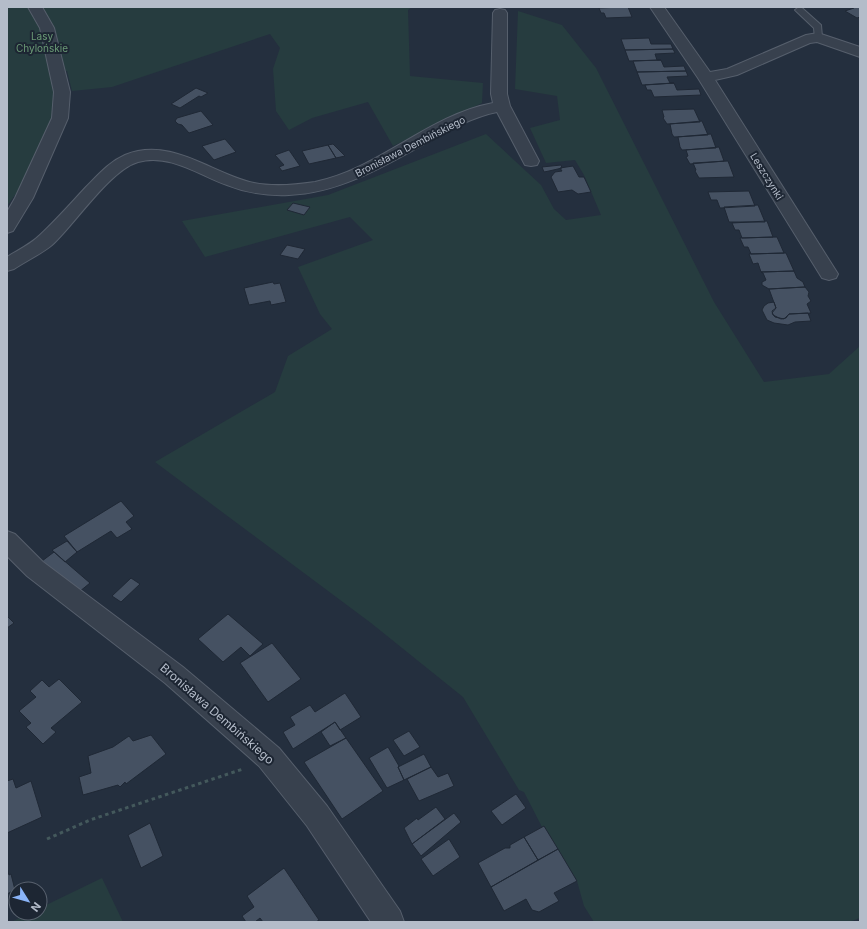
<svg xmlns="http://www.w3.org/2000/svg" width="867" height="929" viewBox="0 0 867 929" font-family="Inter,sans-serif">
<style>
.green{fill:#263c3f}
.building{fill:#455162;stroke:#1f2835}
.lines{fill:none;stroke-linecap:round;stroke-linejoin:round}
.lane-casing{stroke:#565f6c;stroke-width:2}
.street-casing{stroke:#565f6c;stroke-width:2}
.path{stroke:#44595c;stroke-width:3;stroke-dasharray:3.5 3.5;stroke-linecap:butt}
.lane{fill:#38414e;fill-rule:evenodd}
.street{fill:#38414e;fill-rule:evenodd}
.labels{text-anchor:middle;stroke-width:4;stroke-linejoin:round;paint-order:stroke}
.far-park-label{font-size:10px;fill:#6b9a76;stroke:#1d2633}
.far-street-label{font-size:10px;fill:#b4bcc9;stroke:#1d2633}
.street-label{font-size:12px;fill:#b4bcc9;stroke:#1d2633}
</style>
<rect width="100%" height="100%" fill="#242f3e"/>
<!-- green -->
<path class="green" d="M7 7H412L408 10 410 76 483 83 482 103 393 146 368 102 312 118 289 130 276 111 273 69 280 48 270 34 112 87 72 91 67 71 50 75 55 97 54 123 29 176 7 206Z
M518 11 562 25 596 68 714 302 764 382 829 374 860 346V918L849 922H594L584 906 577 881 544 826 542 827 524 792 519 790 463 697 371 623 155 462 275 392 288 356 332 329 320 314 298 267 373 240 350 217 205 257 182 221 328 195 486 134 541 185 554 209 566 220 601 215 584 175 575 160 546 163 530 128 560 120 557 96 515 89Z
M102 878 123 922H11L30 913H40V908Z"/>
<!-- building -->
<path class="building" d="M622 7H628L632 17 606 18 604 13H601L599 8Z
M853 7H860V17L857 18 845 11 854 8Z
M649 38 651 44H671L673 49 625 50 621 39Z
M673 49 675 53 655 54 657 60H661L629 61 625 50Z
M661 60 664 67 684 66 686 71 637 72 633 61Z
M686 71 688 76 667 77 670 83H674L642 85 637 72Z
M674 83 677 90 699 89 701 95 654 97 651 90H647L645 85Z
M196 88 208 93 201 97 199 96 180 108 171 104Z
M694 109 700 122 667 124 663 118 664 117 662 110Z
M201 111 213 125 189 133 182 125 178 124 175 121 177 118Z
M702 121 708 135 674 137 672 134 670 124Z
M711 134 716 148 682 150 680 147 678 137Z
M225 139 236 152 214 160 202 146Z
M333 144 345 156 336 158 328 145Z
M328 145 336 158 309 164 302 151Z
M719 147 724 161 690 164 686 157 688 156 686 150Z
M289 150 300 166 282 171 279 167 284 165 275 155Z
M728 161 734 177 699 178 695 171 696 170 693 163Z
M561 165 562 168 549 171 544 172 542 167Z
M573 166 579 177H584L591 192 578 194 572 190 558 192 551 177 555 172 562 171 560 168Z
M749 191 755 206 720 208 717 200H711L708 192Z
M293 203 310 207 304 215 287 210Z
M758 205 765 222H729L724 207Z
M767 221 773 237 742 238 739 230H735L732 223Z
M777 237 784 253 751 254 748 247H744L740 238Z
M287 245 305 249 298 259 280 255Z
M786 253 794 271 761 272 758 263 753 264 749 254Z
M794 271 797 278 803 282 805 287 769 289 762 285V282L766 280 763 273 761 272Z
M273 282 274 284 280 283 286 302 271 305 270 301 249 305 244 288Z
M805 287 809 292 808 296 811 301 807 304 811 313 789 314 786 318 781 319 773 315 772 311 776 308 769 289Z
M774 302 776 308 772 313 775 317 784 319 789 314 808 313 811 321 795 322 788 325 774 323 767 320 762 310 764 306 768 303Z
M121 501 134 516 126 522 132 529 117 538 111 531 77 552 64 536Z
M67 541 77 552 65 562 52 550Z
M54 552 90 583 79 592 42 561Z
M131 578 140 584 121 602 112 596Z
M228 614 263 644 250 656 241 647 223 662 198 639Z
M7 616 14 623 7 628Z
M272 643 301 679 268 702 240 663Z
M59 679 82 702 51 728 56 732 43 744 26 727 31 723 19 711 36 697 30 691 42 680 49 687Z
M345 693 361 717 340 730 335 722 293 749 283 732 295 725 290 717 310 705 315 712Z
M335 722 346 738 330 746 321 732Z
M409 731 420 747 404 756 393 740Z
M151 735 166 754 126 784 125 782 120 787 118 785 83 795 79 777 91 773 88 756 113 747 129 736 133 741Z
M346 738 383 791 342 819 304 762Z
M388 747 399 766 398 767 404 780 387 788 369 758Z
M424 754 431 767 404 780 398 767Z
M431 767 438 777 448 773 454 786 419 801 407 779Z
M13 779 16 788 31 781 42 817 7 833V781Z
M516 794 526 808 502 825 491 811Z
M436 807 445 819 412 844 404 828 417 818 418 820Z
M454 813 461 822 421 856 412 844Z
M150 823 163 856 141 868 128 835Z
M544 826 558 849 538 860 524 837Z
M524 837 538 860 491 887 478 863 505 848H510V845Z
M449 839 460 857 433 876 421 859Z
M558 849 577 881 554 893 559 901 539 912 532 910 526 899 504 911 491 887Z
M7 868 9 875 11 874 15 890 7 894Z
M284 868 319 920 316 922H263L260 918 255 922H246L242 916 254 907 247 896Z"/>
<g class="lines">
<defs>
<path id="lane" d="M799 7 802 8 821 25 822 37 821 39H815L814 28 795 10Z"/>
<path id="street" d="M28 7H42L54 28 70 92 68 118 33 198 13 231 7 233V212L15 198 52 118 54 92 40 28Z
M650 7H664L710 72 727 69 806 35 818 33 860 47V57L817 42 810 43 737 75 715 80 838 274 836 278 829 280 822 278 698 78Z
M500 9 505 10 507 13V94L510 106 539 161 537 165 531 166 525 165 497 112C472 117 448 131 426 143 383 167 339 193 289 195 267 196 247 193 227 185 199 175 169 153 138 162 110 170 75 224 52 245 41 254 26 261 14 269L7 271V257C18 250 31 244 40 235 56 220 71 203 86 187 98 175 109 162 125 155 171 136 212 174 254 183 274 187 295 185 315 182 379 169 428 115 493 103L491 94 493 13 495 10Z
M7 531 15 534 43 562 183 667 279 748 327 806 400 911 404 922H371L307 826 259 766 165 683 27 576 7 556Z"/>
</defs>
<!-- lane casing -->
<use href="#lane" class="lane-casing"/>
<!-- street casing -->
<use href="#street" class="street-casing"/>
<!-- path -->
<path class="path" d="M47 839 90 820 243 769"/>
<!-- lane -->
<use href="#lane" class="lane"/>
<!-- street -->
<use href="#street" class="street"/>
</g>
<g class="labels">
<!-- far-park labels -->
<g class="far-park-label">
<text x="42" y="40">Lasy<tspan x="42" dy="12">Chylońskie</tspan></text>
</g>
<!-- far-street labels -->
<g class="far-street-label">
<text transform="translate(410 146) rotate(-27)" y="4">Bronisława Dembińskiego</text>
<text transform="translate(767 176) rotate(58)" y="4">Leszczynki</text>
</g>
<!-- street labels -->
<g class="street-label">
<text transform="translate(217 714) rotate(41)" y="4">Bronisława Dembińskiego</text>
</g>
</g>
<!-- border -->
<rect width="867" height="929" fill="none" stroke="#b4bcc9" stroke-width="16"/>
<!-- north arrow -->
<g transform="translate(28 901) rotate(127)"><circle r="19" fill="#1d2633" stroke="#59626f"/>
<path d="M0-3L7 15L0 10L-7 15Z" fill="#8ab4f8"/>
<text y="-6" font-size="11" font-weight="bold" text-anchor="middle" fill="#b4bcc9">N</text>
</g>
</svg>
